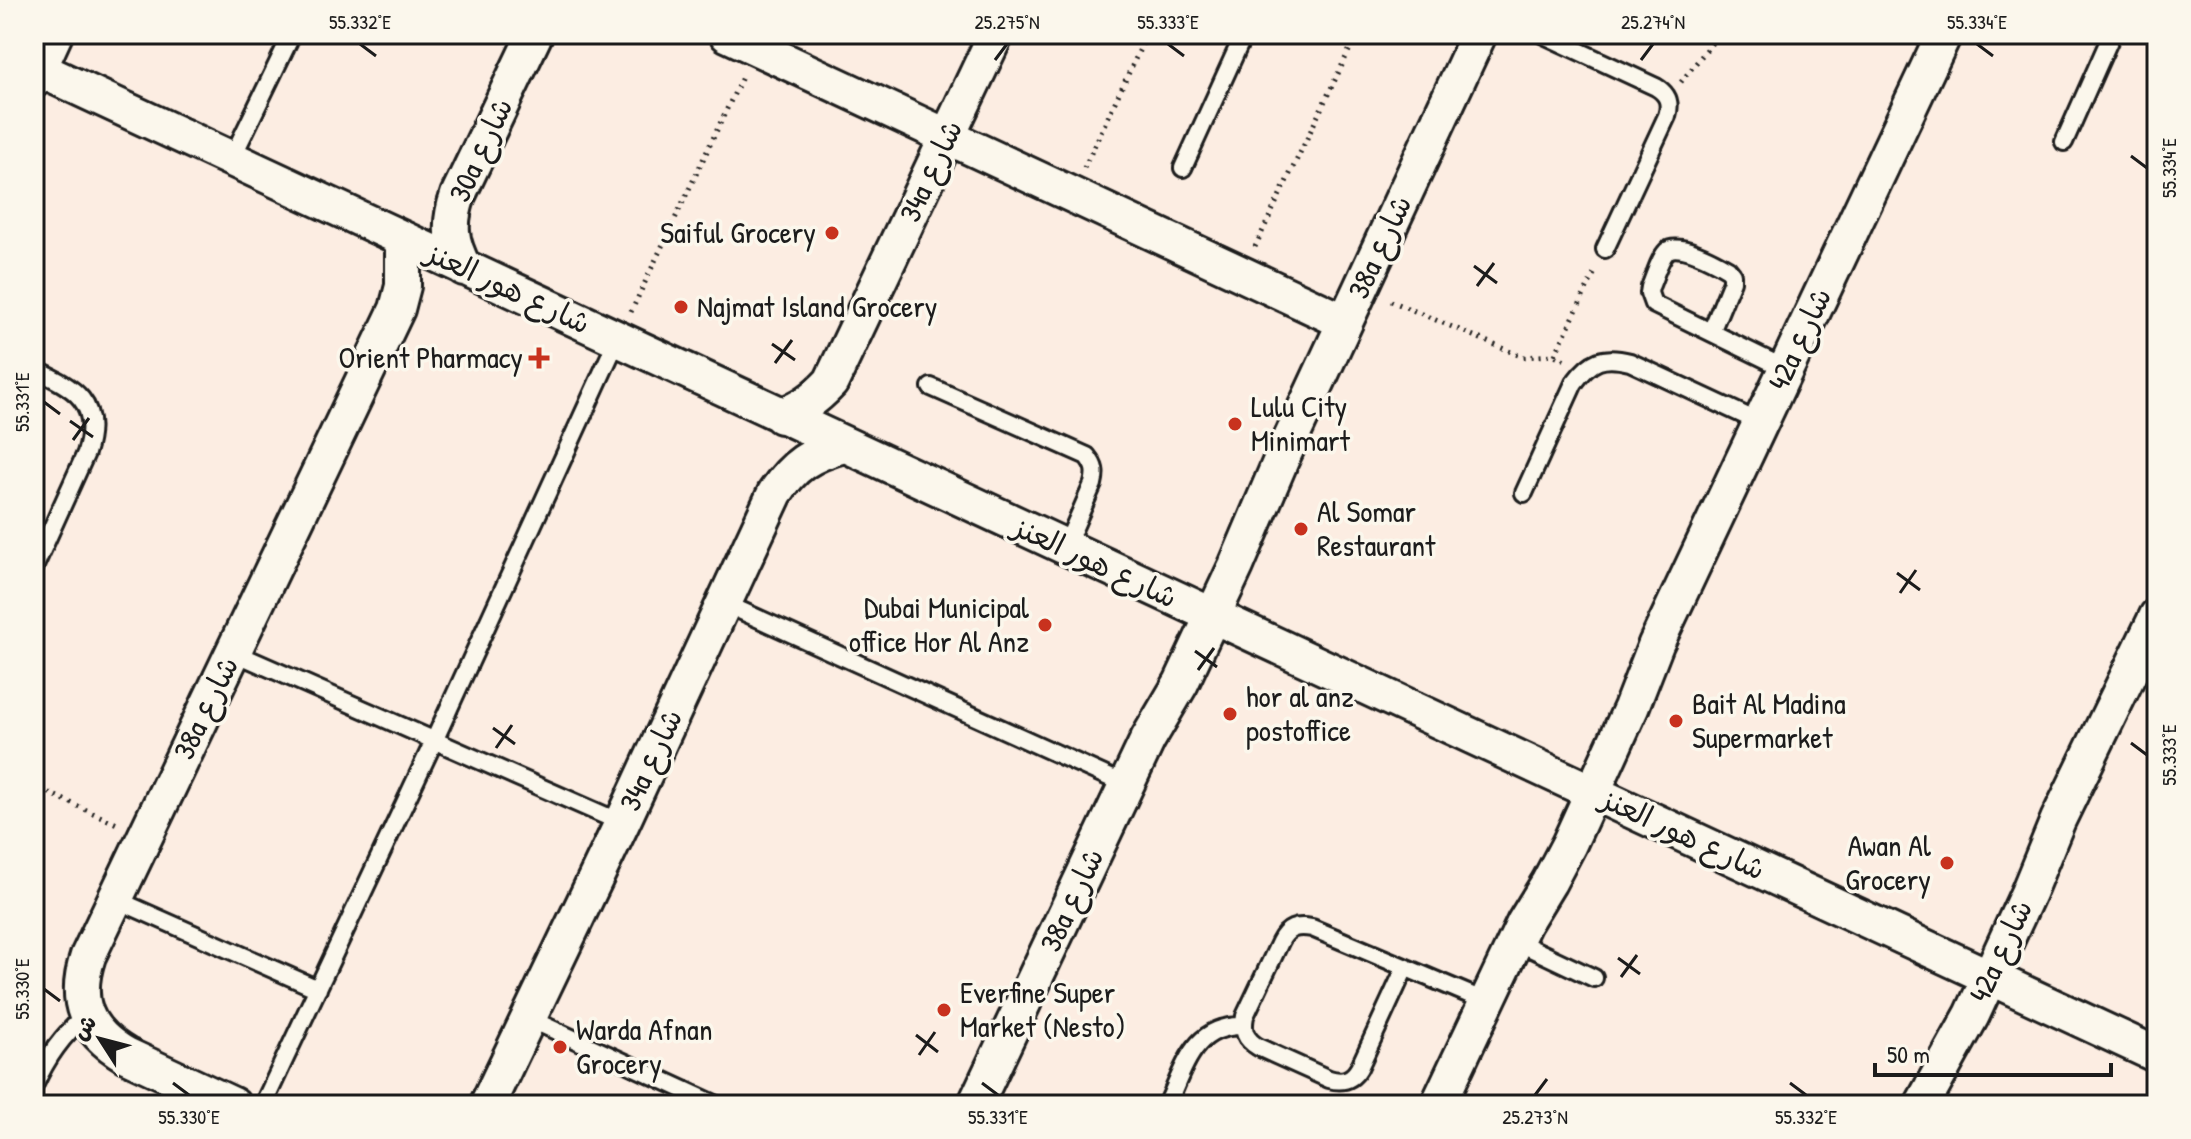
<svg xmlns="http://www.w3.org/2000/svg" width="2191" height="1139" viewBox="0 0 2191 1139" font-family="'Patrick Hand','Playpen Sans Arabic',sans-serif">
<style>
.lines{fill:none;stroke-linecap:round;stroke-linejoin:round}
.lane-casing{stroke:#1c1c1c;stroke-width:22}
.street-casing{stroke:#1c1c1c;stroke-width:40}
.path{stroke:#1c1c1c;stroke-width:5;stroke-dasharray:2 6;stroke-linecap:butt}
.lane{stroke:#fbf7ec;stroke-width:16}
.street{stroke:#fbf7ec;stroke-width:34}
.ticks{fill:none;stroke:#1c1c1c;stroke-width:3}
.poi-dot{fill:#c8321e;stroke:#fbf7ec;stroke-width:3}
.labels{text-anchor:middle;stroke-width:7;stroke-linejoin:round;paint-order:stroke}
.street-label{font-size:30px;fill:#1c1c1c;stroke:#fbf7ec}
.poi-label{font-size:30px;fill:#1c1c1c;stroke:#fbf7ec;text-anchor:start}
.neatline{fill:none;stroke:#1c1c1c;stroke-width:3}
.ticks-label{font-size:20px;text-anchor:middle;fill:#1c1c1c}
</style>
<rect width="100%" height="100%" fill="#fcede2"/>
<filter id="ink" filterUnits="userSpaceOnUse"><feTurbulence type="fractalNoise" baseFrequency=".0125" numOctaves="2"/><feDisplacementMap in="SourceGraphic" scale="16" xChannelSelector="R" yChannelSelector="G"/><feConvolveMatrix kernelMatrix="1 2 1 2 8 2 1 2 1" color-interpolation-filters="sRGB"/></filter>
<g filter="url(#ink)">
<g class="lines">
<defs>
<path id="lane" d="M1542 34 1656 87C1668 94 1671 103 1667 116L1605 249
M2064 142 2112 34
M231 160 292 34
M1183 168 1244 34
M1711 332 1732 281V274L1728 269C1716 262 1678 241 1667 251 1659 259 1655 276 1650 287L1649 293 1653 304 1786 369
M34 369C75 388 102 402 86 453L34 568
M931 387 1087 456C1095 466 1096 472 1093 484L1065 548
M1524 493 1574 383C1591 360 1603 355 1630 362L1761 423
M724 603 1126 785
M233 652 622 823
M115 899 318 989
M1516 941 1594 978
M1405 968 1359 1068C1352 1080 1343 1083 1329 1079L1258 1047C1245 1039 1242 1031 1245 1016L1280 942C1287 928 1296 925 1312 928L1487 1002
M528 1018 717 1105
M34 1086C47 1057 62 1036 86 1015
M263 1105 434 741 618 338
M1167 1105C1185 1067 1193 1025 1243 1026"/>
<path id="street" d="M727 34 1345 322
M34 67 2157 1055
M34 80 55 34
M464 268C450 241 448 224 458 195L535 34
M781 416C802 408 815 399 831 382L996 34
M233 1105 126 1055C85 1031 73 1001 88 956L397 309 403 286V240
M487 1105 622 823 775 493C794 465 810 454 844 445
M975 1105 1148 739 1181 683 1236 566 1281 460 1479 34
M1438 1105 1524 923 1549 882 1569 844 1631 708 1656 644 1944 34
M1922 1105 1972 1015 2028 893 2058 820 2157 616"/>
</defs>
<!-- lane casing -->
<use href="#lane" class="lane-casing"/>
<!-- street casing -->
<use href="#street" class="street-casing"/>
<!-- path -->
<path class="path" d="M1681 82 1719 34
M1084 168 1147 34
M1255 247 1357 34
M1391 301 1523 357 1555 355 1565 360
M631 312 743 75
M1555 355 1596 270
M34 786 117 824"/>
<!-- lane -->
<use href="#lane" class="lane"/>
<!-- street -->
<use href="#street" class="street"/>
</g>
</g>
<!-- ticks -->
<path class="ticks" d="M360 44 376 56M1168 44 1184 56M1977 44 1993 56M995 60 1007 44M1641 60 1653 44M2131 156 2147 168M1474 266 1497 283M1477 286 1494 263M772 344 795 360M775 363 792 340M44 402 60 414M70 421 93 437M73 440 89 418M1897 573 1920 590M1900 593 1916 570M1195 651 1217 667M1198 670 1214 648M493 728 515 744M2131 743 2147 755M496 748 512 725M1618 958 1640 974M1621 977 1637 955M44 989 60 1001M916 1035 938 1052M919 1055 935 1032M173 1083 189 1095M982 1083 998 1095M1790 1083 1806 1095M1535 1095 1547 1079"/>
<!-- markers -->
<g class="poi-dot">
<circle cx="832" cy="233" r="8"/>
<circle cx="681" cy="307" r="8"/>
<path d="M535 346h8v8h8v8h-8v8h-8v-8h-8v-8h8z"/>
<circle cx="1235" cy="424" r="8"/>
<circle cx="1301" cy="529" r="8"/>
<circle cx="1045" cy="625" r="8"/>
<circle cx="1230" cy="714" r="8"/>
<circle cx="1676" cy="721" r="8"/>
<circle cx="1947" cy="863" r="8"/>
<circle cx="944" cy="1010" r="8"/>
<circle cx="560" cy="1047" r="8"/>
</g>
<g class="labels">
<!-- street labels -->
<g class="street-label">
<text transform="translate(481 150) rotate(-65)" y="10">30a شارع</text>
<text transform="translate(931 171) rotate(-65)" y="10">34a شارع</text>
<text transform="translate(1380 247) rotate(-65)" y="10">38a شارع</text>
<text transform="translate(508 288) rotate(25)" y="10">شارع هور العنز</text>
<text transform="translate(1800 339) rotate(-65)" y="10">42a شارع</text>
<text transform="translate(1095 562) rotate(25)" y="10">شارع هور العنز</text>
<text transform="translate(206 708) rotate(-64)" y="10">38a شارع</text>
<text transform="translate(651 760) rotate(-65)" y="10">34a شارع</text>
<text transform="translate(1683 834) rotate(25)" y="10">شارع هور العنز</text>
<text transform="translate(1072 900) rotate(-65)" y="10">38a شارع</text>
<text transform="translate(2001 951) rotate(-65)" y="10">42a شارع</text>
</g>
<!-- poi labels -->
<g class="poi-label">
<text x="816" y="243" text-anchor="end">Saiful Grocery</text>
<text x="697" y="317">Najmat Island Grocery</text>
<text x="523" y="368" text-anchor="end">Orient Pharmacy</text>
<text x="1251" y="417">Lulu City<tspan x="1251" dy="34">Minimart</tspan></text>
<text x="1317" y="522">Al Somar<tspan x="1317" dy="34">Restaurant</tspan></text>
<text x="1029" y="618" text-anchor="end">Dubai Municipal<tspan x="1029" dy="34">office Hor Al Anz</tspan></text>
<text x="1246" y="707">hor al anz<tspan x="1246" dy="34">postoffice</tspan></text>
<text x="1692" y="714">Bait Al Madina<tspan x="1692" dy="34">Supermarket</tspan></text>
<text x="1931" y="856" text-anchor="end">Awan Al<tspan x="1931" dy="34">Grocery</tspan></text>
<text x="960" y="1003">Everfine Super<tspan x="960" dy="34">Market (Nesto)</tspan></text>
<text x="576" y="1040">Warda Afnan<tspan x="576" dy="34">Grocery</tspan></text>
</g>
</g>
<!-- margin -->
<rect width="2191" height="1139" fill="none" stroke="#fbf7ec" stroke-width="88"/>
<!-- north arrow -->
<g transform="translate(100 1039) rotate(306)" stroke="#fbf7ec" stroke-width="6" paint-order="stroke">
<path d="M0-6L14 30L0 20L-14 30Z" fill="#1c1c1c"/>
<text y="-12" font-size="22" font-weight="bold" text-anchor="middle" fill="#1c1c1c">ش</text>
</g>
<!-- scale -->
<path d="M1875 1063v12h236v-12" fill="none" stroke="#1c1c1c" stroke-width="4"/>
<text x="1887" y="1063" font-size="24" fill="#1c1c1c" stroke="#fbf7ec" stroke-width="6" paint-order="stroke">50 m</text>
<rect x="44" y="44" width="2103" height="1051" class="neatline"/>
<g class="ticks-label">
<text x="360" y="29">55.332°E</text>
<text x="1007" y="29">25.275°N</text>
<text x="1168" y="29">55.333°E</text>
<text x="1653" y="29">25.274°N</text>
<text x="1977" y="29">55.334°E</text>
<text transform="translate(2169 168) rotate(-90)" y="7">55.334°E</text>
<text transform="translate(22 402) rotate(-90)" y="7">55.331°E</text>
<text transform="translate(2169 755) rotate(-90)" y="7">55.333°E</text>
<text transform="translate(22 989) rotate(-90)" y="7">55.330°E</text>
<text x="189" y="1124">55.330°E</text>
<text x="998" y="1124">55.331°E</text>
<text x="1535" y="1124">25.273°N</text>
<text x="1806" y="1124">55.332°E</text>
</g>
</svg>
